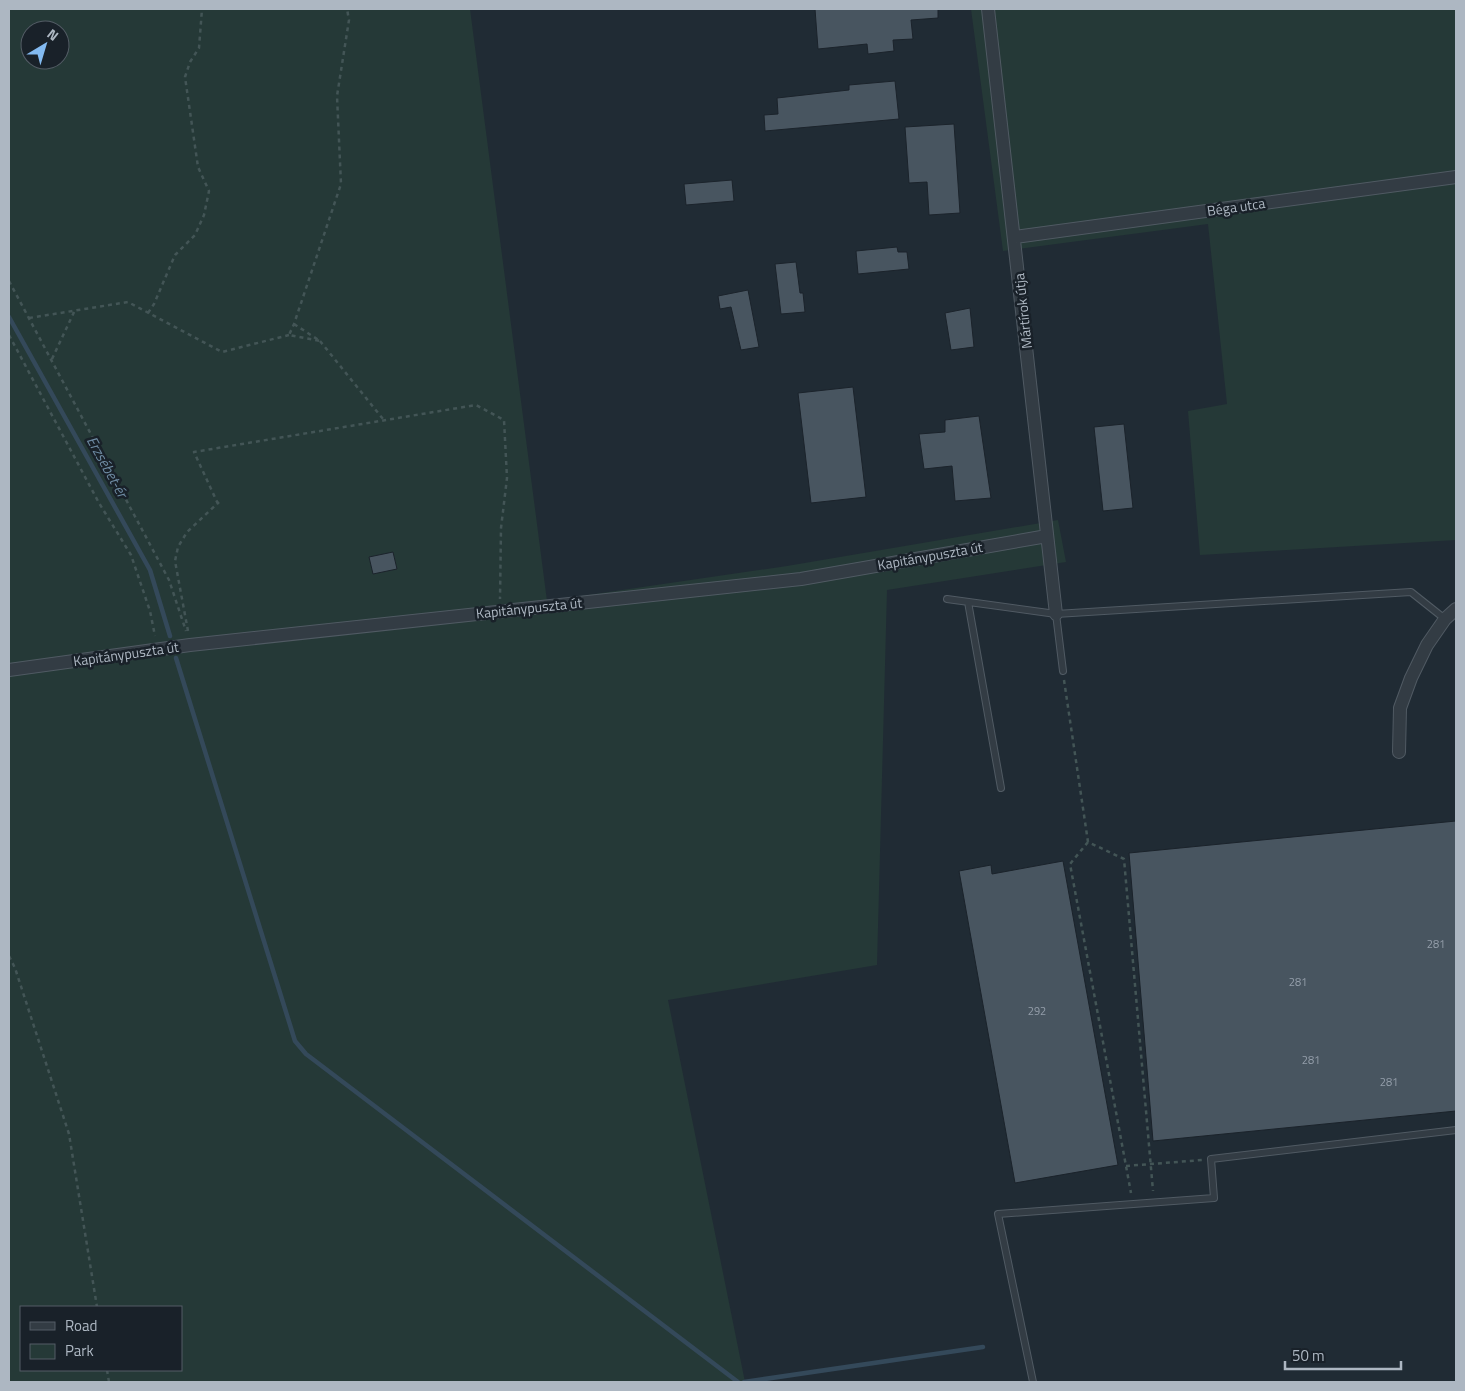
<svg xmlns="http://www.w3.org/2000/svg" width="1465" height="1391" viewBox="0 0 1465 1391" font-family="'Titillium Web',sans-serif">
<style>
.green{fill:#253937;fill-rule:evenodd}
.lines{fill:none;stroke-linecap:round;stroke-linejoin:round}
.stream{stroke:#34495a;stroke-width:4.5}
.building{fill:#485560;stroke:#1b232b}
.lane-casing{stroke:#505a63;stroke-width:8}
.street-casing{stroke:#505a63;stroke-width:14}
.path{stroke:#435556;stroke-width:2.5;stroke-dasharray:4 4;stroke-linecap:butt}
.lane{stroke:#333c44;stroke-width:6}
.street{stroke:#333c44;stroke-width:12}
.labels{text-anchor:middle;stroke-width:5;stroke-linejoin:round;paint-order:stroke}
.number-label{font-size:11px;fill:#949eaa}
.street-label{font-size:14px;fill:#adb7c2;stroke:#192129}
.water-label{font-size:15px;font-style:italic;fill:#6f8ca4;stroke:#192129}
</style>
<rect width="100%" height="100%" fill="#202b34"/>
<!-- green -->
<path class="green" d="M9 9H470L547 601 787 566 1058 520 1066 562 887 590 877 965 668 1000 745 1382H9ZM30 30H60V60H30ZM21 1307H181V1370H21Z
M971 9H1456V540L1200 555 1188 411 1227 404 1208 224 1003 251Z"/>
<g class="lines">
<!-- stream -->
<path class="stream" d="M9 317 150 570 170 636
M176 658 295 1041 306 1054 738 1382
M744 1382 983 1347"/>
</g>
<!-- building -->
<path class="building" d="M815 9H938V18L911 20 913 39 893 40 894 51 868 54 867 44 818 49Z
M895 81 899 119 765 131 764 115 778 114 777 98 849 90V85Z
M954 124 960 213 929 215 927 182 909 183 905 127Z
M732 180 734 201 686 205 684 184Z
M897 247 898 252H907L909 269 858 274 856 251Z
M796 262 800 293H803L805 312 781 314 775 264Z
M748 290 759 347 741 350 731 307 720 309 718 296Z
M970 308 974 347 951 350 945 313Z
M853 387 866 497 811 503 798 393Z
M979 416 991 498 955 501 952 466 924 469 919 434 945 432V420Z
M1124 424 1133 508 1103 511 1094 427Z
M393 552 397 569 373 574 369 557Z
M1456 821V1111L1153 1141 1129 853Z
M1063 861 1118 1165 1015 1183 959 871 991 865 992 874Z"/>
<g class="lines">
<defs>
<path id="lane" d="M947 599 1056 614 1411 592 1445 619
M968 602 1001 788
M1056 614 1063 671
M1033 1382 998 1214 1214 1198 1211 1159 1456 1130"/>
<path id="street" d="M988 9 1056 614
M1015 237 1456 177
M9 670 190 645 801 579 1047 536
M1399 752 1400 708 1411 678 1427 645 1445 619 1456 609"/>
</defs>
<!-- lane casing -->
<use href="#lane" class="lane-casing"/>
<!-- street casing -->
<use href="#street" class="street-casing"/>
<!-- path -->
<path class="path" d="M9 281 169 580 186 631
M148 313 154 304 175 255 195 235 204 215 209 191 198 167 185 77 190 62 199 48 202 9
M29 318 128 302 222 352 289 335
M294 324 320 341 289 335 294 324 341 184 337 96 349 20 347 9
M9 335 99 503 131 555 150 611 155 636
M320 341 383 419
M52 359 75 310
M218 504 194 452 476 405 504 420 507 478 501 528 500 599
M188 631 175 561 178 547 187 532 219 502
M1064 680 1088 842 1124 859 1153 1191
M1088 842 1070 864 1131 1193
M9 956 15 968 69 1134 97 1307
M1126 1166 1202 1160
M107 1370 109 1382"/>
<!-- lane -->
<use href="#lane" class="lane"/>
<!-- street -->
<use href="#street" class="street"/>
</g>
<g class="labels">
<!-- number labels -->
<g class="number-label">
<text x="1436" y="948">281</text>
<text x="1298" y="986">281</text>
<text x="1037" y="1015">292</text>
<text x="1311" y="1064">281</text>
<text x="1389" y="1086">281</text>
</g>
<!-- street labels -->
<g class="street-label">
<text transform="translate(1236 207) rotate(-8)" y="5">Béga utca</text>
<text transform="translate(1023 311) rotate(-96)" y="5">Mártírok útja</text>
<text transform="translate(930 556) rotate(-10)" y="5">Kapitánypuszta út</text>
<text transform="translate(529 608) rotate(-6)" y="5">Kapitánypuszta út</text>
<text transform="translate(126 654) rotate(-8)" y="5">Kapitánypuszta út</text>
</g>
<!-- water labels -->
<g class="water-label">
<text transform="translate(107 467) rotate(61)" y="5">Erzsébet-ér</text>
</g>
</g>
<!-- border -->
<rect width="1465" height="1391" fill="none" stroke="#adb7c2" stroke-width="20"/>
<!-- legend -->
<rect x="20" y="1306" width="162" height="65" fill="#192129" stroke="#545d66"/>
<rect x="30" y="1322" width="25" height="8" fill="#333c44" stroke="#545d66"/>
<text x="65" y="1331" font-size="15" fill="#adb7c2">Road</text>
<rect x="30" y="1344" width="25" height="15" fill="#253937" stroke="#545d66"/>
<text x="65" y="1356" font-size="15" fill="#adb7c2">Park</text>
<!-- north arrow -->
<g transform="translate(45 45) rotate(38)"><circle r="24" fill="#192129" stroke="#545d66"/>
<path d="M0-4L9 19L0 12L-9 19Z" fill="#83baf1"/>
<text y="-8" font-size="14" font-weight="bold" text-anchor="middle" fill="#adb7c2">N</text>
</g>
<!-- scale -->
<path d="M1285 1361v8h116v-8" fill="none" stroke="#adb7c2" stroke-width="2.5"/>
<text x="1292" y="1361" font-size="15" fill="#adb7c2" stroke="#192129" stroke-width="4" paint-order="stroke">50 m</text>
</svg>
